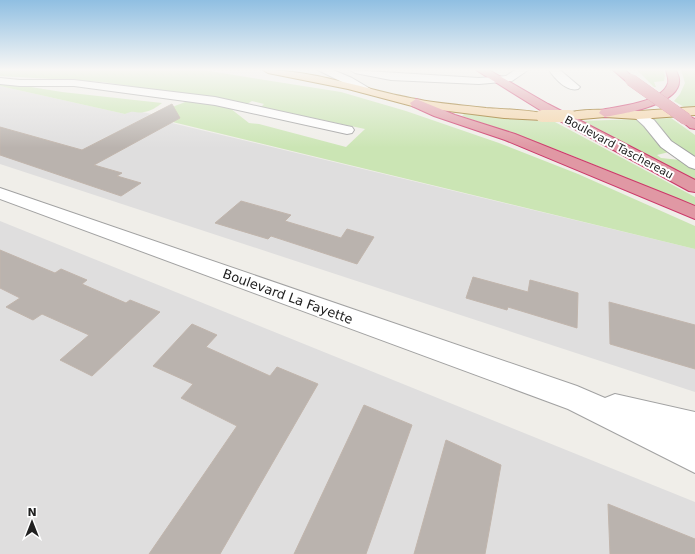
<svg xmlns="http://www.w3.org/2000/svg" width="695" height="554" viewBox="0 0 695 554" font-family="'DejaVu Sans',sans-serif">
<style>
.residential{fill:#dfdede}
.grass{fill:#cbe5b4}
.building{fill:#bab3ae;stroke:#c1b5ac}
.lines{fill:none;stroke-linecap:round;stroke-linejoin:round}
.minor-casing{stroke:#a2a2a2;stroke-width:2}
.major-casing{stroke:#90670e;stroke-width:2}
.highway-casing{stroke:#cc3869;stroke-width:2}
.minor{fill:#fff;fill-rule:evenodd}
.major{fill:#f4d5aa;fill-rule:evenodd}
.highway{fill:#e098a4;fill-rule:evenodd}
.major-bridge-casing{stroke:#90670e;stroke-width:12;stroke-linecap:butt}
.highway-bridge-casing{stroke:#cc3869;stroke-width:12;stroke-linecap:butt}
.major-bridge{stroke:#f4d5aa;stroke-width:12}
.highway-bridge{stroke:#e098a4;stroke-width:12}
.labels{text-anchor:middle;stroke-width:4;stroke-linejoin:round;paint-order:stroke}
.far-street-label{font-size:11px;fill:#212121;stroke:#fff}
.street-label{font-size:13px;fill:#212121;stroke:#fff}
</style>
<rect width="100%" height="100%" fill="#f0eee9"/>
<!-- residential -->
<path class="residential" d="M0 86 125 114 132 110 152 114 149 116 151 118 695 249V392L0 164Z
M0 221 695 502V554H0Z"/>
<!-- grass -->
<path class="grass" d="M0 70H203L341 92 406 111 499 143 578 174 695 226V249L148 116 188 101 226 105 249 123 259 124 346 147 365 129 261 107 264 104 252 101 247 104 103 82 0 76Z
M637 70H663L665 76 664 81 654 82 656 87H654Z
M681 70H695V106L684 107 674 101 680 94 685 83Z
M0 82 62 92 162 103C157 107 151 111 144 112 136 114 135 109 125 114L0 86Z
M465 113 509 119 555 122 695 197V206L563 152 462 116Z
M671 118 695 135V162L675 148 648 119Z
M641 119 669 152 657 155 661 158 680 160 695 167V182L579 121Z"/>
<!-- building -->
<path class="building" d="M172 104 180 118 94 165 122 173 117 176 141 183 121 196 0 155V127L82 150Z
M241 201 291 215 285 221 341 238 347 229 374 237 357 264 271 236 268 239 215 223Z
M0 250 55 273 61 269 87 280 82 284 126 303 130 300 160 312 92 376 60 360 89 335 42 314 33 320 6 307 20 298 0 288Z
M473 277 528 292 530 280 578 293 577 328 508 307 507 310 466 298Z
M609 302 695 325V369L610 344Z
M192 324 217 335 206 347 270 376 277 367 318 384 220 554H149L237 426 181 398 193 384 153 366Z
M364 405 412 425 366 554H294Z
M446 440 501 465 485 554H414Z
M608 504 695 539V554H610Z"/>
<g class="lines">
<defs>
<path id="minor" d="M318 70H333L352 78 374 91 372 93H364Z
M350 70 479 78 506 76 515 70H528L512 81 479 84 391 80 355 73Z
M549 70H560L580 87 578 89C567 92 555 79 549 70Z
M0 78 20 80H74L215 97 347 126 352 127 354 130 352 133 347 134 215 105 74 86H20L0 84Z
M638 111 654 120 671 141 695 157V169L689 167 661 147 644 126 632 115Z
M0 188 577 386 605 398 615 394 695 412V473L568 409 0 199Z"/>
<path id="major" d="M263 70C316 70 365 90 416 99 439 104 463 105 486 108 497 109 544 110 548 116L542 120 504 118 416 107 348 89 268 73Z
M695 107V115L638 119 605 117 570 120 564 116C571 106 626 111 639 111 658 110 676 108 695 107Z"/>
<path id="highway" d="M476 70H489L548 104 695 180V192L689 191 540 110Z
M613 70H625L636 80 635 82H627Z
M666 70H676C677 73 679 77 679 79 682 105 622 114 605 117L599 113 601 110C618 106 662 103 668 83 669 79 667 74 666 70Z
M416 99 455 115 515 134 678 199 695 206V219L505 140 434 116 412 106 410 103Z
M686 115 695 119V129L690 128 679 119Z"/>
</defs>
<!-- minor casing -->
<use href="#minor" class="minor-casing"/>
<!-- major casing -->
<use href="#major" class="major-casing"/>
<!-- highway casing -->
<use href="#highway" class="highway-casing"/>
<!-- minor -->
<use href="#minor" class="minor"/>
<!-- major -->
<use href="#major" class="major"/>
<!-- highway -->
<use href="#highway" class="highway"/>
<defs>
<path id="major-bridge" d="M542 116H570"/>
<path id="highway-bridge" d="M631 80 686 119"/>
</defs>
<!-- major-bridge casing -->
<use href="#major-bridge" class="major-bridge-casing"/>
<!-- highway-bridge casing -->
<use href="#highway-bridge" class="highway-bridge-casing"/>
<!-- major-bridge -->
<use href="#major-bridge" class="major-bridge"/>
<!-- highway-bridge -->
<use href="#highway-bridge" class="highway-bridge"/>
</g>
<!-- sky -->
<linearGradient id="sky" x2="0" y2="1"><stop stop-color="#90bfe2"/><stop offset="0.47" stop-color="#f8f7f5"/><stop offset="1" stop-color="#f8f7f5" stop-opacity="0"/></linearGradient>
<rect width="695" height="148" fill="url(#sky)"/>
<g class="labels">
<!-- far-street labels -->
<g class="far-street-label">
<text transform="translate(619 147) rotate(28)" y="4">Boulevard Taschereau</text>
</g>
<!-- street labels -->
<g class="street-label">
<text transform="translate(288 296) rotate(20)" y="5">Boulevard La Fayette</text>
</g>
</g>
<!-- north arrow -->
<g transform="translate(32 522)" stroke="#ffffff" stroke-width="3" paint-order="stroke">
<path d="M0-3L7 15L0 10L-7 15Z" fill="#212121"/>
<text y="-6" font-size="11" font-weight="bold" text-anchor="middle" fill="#212121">N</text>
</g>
</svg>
